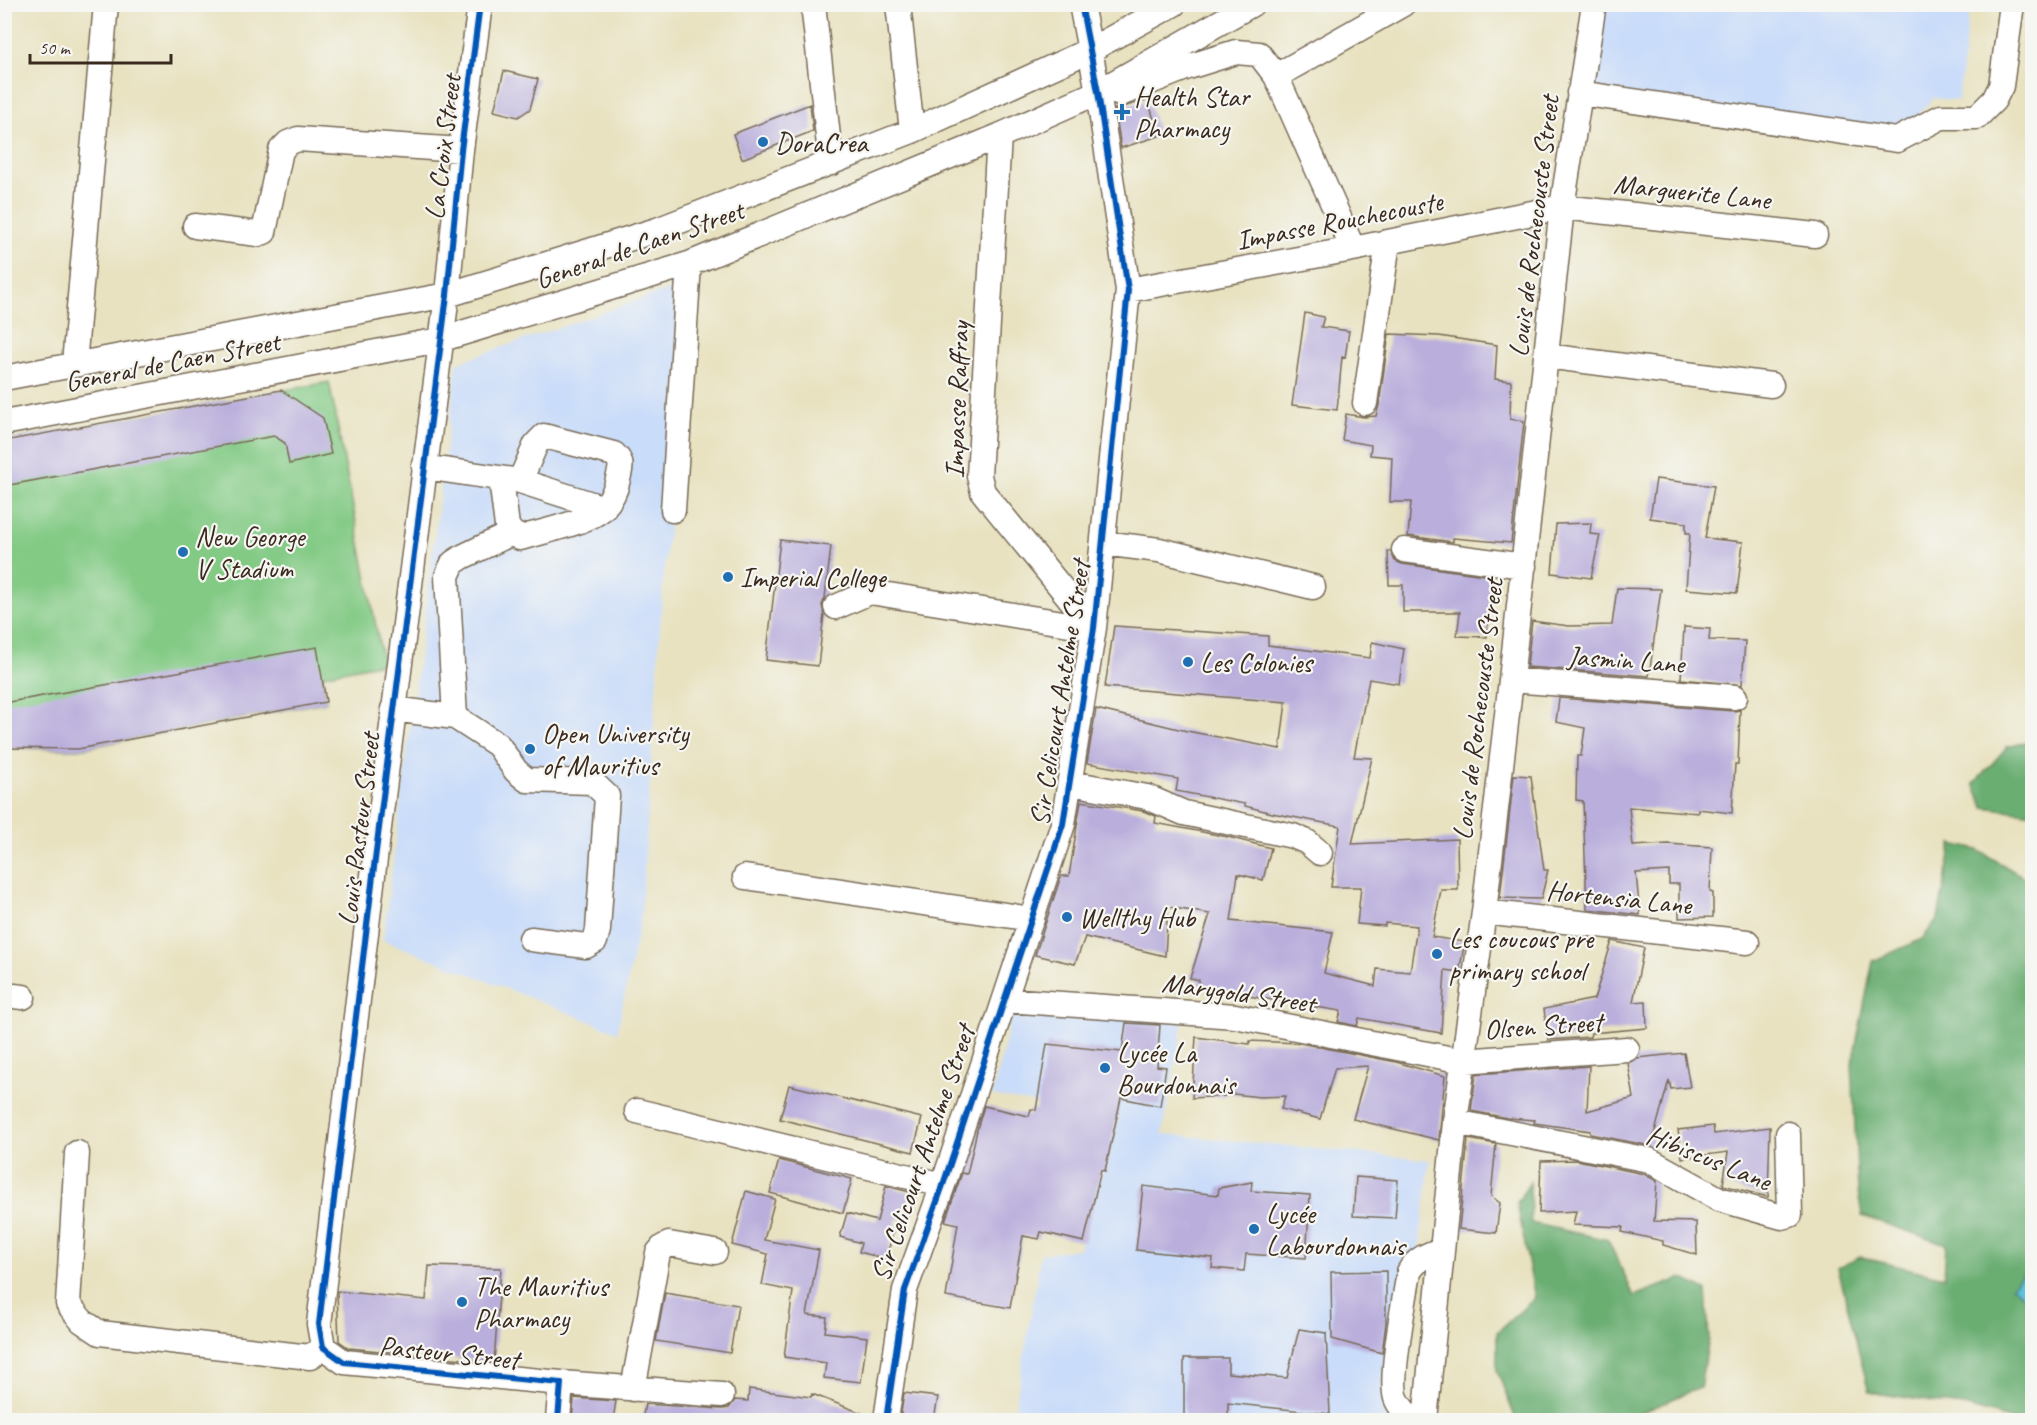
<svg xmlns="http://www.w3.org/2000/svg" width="2037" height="1425" viewBox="0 0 2037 1425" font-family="Caveat,sans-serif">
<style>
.built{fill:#c9dcf9}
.green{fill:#83ca85;stroke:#5f7a52;stroke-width:1.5}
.forest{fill:#6aae72;stroke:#526c48;stroke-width:1.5}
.water{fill:#5dc1db;stroke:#4c767c;stroke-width:1.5}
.building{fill:#baafdc}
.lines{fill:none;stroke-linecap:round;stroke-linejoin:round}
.minor-casing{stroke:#786a57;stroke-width:27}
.minor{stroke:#fff;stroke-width:24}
.cycleway-casing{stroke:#f6f6f2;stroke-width:10}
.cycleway{stroke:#0057b8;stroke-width:6}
.poi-dot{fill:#1f6fb2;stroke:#f6f6f2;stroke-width:2}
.labels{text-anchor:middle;stroke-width:4.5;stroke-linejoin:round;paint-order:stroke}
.poi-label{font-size:28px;fill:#3b2a1e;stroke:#f6f6f2;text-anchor:start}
.street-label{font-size:28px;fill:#3b2a1e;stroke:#f6f6f2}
</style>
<rect width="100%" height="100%" fill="#f6f6f2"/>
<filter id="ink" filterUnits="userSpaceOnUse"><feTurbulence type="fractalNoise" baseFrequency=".0167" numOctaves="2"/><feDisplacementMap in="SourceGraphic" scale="12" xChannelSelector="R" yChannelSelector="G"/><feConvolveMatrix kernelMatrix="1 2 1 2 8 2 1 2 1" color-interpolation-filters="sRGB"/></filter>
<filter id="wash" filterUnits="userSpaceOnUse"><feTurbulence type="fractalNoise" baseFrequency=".008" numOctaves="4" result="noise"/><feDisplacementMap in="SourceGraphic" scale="24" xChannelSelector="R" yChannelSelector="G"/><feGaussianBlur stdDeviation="1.35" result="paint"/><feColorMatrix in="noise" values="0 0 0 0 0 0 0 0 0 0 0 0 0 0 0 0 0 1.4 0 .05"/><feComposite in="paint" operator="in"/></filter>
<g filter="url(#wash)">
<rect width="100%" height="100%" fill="#e8e2c0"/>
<!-- built -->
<path class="built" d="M1594 5H1970L1958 101 1934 98 1896 137 1581 91Z
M697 280 690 321 663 583 641 916 617 1032 383 940 457 363Z
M1014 1005 1184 1017 1162 1134 1430 1160 1399 1420H1013L1041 1254 1079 1249 1119 1117 992 1096Z"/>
<!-- green -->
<path class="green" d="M329 382 383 663 322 675 326 702 78 749 5 748V441Z"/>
<!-- forest -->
<path class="forest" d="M2032 741V814L1984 807 1974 784 2007 747Z
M1952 844 1978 850 2032 882V1420H2013L1967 1407 1869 1392 1838 1268 1860 1257 1944 1277 1946 1244 1862 1216 1858 1191 1852 1064 1873 961 1922 939 1938 919Z
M1530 1182 1531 1223 1608 1240 1634 1296 1682 1278 1706 1290 1709 1339 1700 1387 1634 1416V1420H1519L1515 1417 1497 1371V1332L1535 1298 1517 1203Z"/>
<!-- water -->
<path class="water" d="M2027 1269 2032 1273V1304L2012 1287Z"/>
<g id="blocks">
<!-- building -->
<path class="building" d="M504 71 538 79 530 109 518 117 494 111Z
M1148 100 1159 136 1121 148 1115 109Z
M810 104 813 131 742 159 733 134Z
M1305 313 1324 317 1321 327 1349 331 1345 358 1342 357 1337 410 1292 405Z
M1389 334 1439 336 1497 345 1495 379 1511 381 1510 419 1524 421 1511 543 1453 538V542L1408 536 1411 502H1390L1392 457 1370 455 1371 445 1342 440 1346 414 1364 417 1376 416 1379 405Z
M281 390 323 418 331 454 289 464 285 443 274 436 4 486V441Z
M1656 479 1714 486 1705 538 1743 542 1737 593 1686 589 1690 533H1686V523L1650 518Z
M1591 523 1590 534 1600 535 1591 578 1552 573 1556 524Z
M780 540 831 546 825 598 822 605 824 614 818 666 766 660Z
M1388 551H1390L1395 561 1402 564 1492 576 1487 637 1457 636 1460 612H1403V585H1389Z
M1617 588 1661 589 1649 676 1527 667 1532 621 1569 626 1612 625Z
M1114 626 1268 636V645L1370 658 1372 642 1404 649 1399 684 1369 679 1354 757 1372 758 1352 844 1457 839 1458 890H1441L1432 937 1465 942 1459 972 1445 970 1441 1033 1359 1018 1357 1026 1338 1022 1341 1011 1199 988V980L1190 978 1210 914 1168 907 1165 956 1085 937 1075 964 1035 955 1061 876H1069L1081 801 1143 811 1156 816 1155 823 1228 837 1271 848 1263 880 1238 874 1231 921 1333 932 1324 973 1375 986 1377 969 1410 972 1417 926 1385 923V926L1357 924 1361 887H1331L1340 826 1272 813 1245 806V804L1176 791 1178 779 1087 763 1096 709 1187 731 1280 749 1286 702 1105 687Z
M1684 627 1710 629 1709 640 1745 641 1742 685 1681 679Z
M317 647 326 702 78 749 4 748V703Z
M1559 698 1734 711 1740 710 1738 764H1735L1732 813 1698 809V813L1629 807 1633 846 1668 844 1712 847 1710 892 1713 893V917L1679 918V884H1669V871L1636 873 1640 915 1587 909 1583 801 1576 800 1577 756H1581L1585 728 1556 722Z
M1514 775 1531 776 1544 870H1548L1541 899 1500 898Z
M1612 941 1644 948 1633 1002 1646 1001 1647 1028 1591 1033 1590 1037 1548 1040 1544 1009 1594 999Z
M1126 1023 1160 1025 1157 1066 1166 1067 1160 1106 1121 1098 1105 1171 1101 1170 1084 1242 1041 1232 1039 1239 1023 1236 1010 1308 946 1297 958 1224 945 1221 962 1173 967 1174 978 1126 984 1106 1029 1116 1031 1109 1036 1110 1047 1044 1122 1052Z
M1196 1037 1249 1044 1250 1041 1300 1043 1396 1062 1445 1076 1439 1140 1353 1119 1368 1066 1335 1068 1320 1119 1281 1109 1285 1096 1260 1097 1225 1093V1096L1192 1098Z
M1684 1053 1690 1087 1671 1089 1669 1080 1651 1146 1590 1134V1131L1534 1123 1535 1120 1507 1118 1471 1111 1476 1074 1589 1066 1587 1111 1634 1098 1628 1063 1637 1058Z
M789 1085 922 1118 913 1152 780 1119Z
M1713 1126 1714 1134 1770 1127 1768 1197 1723 1185 1728 1152 1682 1158 1678 1130Z
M1468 1139 1496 1144 1491 1196 1500 1203 1496 1233 1459 1229Z
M779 1160 852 1179 843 1213 770 1193Z
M1577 1160 1644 1174 1657 1181 1654 1221 1696 1222 1697 1255 1663 1245V1241L1622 1232 1623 1227 1573 1225 1576 1211 1539 1213 1541 1161Z
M1356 1177 1398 1180 1395 1218 1353 1216Z
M1252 1182 1251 1191 1310 1195 1306 1258 1246 1254 1244 1271 1212 1268 1213 1258 1136 1250 1143 1186 1218 1195 1219 1188Z
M886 1186 914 1193 906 1221 897 1218 886 1259 859 1252 861 1243 840 1237 847 1213 877 1221Z
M746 1191 775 1199 764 1240 819 1250 807 1315 827 1317 825 1332 867 1337 861 1382 824 1378 826 1363 784 1357 793 1291 762 1285 768 1254 732 1245Z
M429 1266 501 1268 494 1362 349 1348 339 1341 337 1291 426 1300Z
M1386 1271V1322L1382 1353 1332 1339 1331 1272Z
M665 1293 738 1305 730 1353 656 1341Z
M1299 1329 1326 1333 1330 1414 1228 1403V1420H1184V1358H1228V1373L1287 1378Z
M749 1389 811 1397 812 1394 872 1417V1420H642L645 1404 722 1409 729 1408 735 1400 748 1401Z
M904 1393 938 1397 934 1420H900Z
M574 1398 616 1401 613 1420H572Z"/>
</g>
</g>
<g filter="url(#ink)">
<use href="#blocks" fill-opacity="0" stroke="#786a57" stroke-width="1.5"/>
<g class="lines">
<defs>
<path id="minor" d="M480 4 461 150 447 295 374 867 319 1324 323 1347 344 1362 561 1383 558 1420
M813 4 831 163
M898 4 912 131
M1276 76 1403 4
M1579 93 1897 140 1941 117H1977L1994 100 2001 86 2012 4
M1120 94 1188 67 1236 52 1259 54 1276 76 1353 249
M999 136 979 476 983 492 1094 628
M195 226 258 234 264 232 281 150 288 143 298 139 461 150
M1128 290 1353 249 1562 207 1815 235
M1546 356 1771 385
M74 364 106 4
M4 378 447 295 657 230 912 131 1090 50 1174 4
M1365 403 1388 242
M4 423 439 340 689 264 999 136 1098 92 1252 4
M424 467 520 481 604 508
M501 479 507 526 512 533 520 538C541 532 590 522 603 508 611 500 616 490 618 479 621 468 623 462 614 454L544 436 536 444 520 481
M673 510 689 264
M1103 543 1159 550 1313 587
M1404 550 1524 566
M836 607 870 592 1094 628
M1511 680 1735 697
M393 709 455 717 498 745 516 771 527 780 592 782 607 796 598 930 595 941 586 946 531 939
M455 717 447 576 453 563 462 557 512 533
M1071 783 1147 797 1184 813 1293 836 1307 842 1320 853
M745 877 1032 919
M1484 912 1747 942
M4 995 23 997
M1005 1000 1235 1016 1463 1061 1627 1049
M637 1111 943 1185
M1455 1122 1649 1160 1719 1199 1782 1217 1790 1215 1788 1134
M77 1153 68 1304 82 1321 100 1333 310 1357 323 1347
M561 1383 722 1395
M633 1389 658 1253 663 1247 669 1244 715 1252
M886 1420 905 1290 943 1185 1063 824 1094 628 1128 290 1098 92 1081 4
M1414 1420C1407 1415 1399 1406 1396 1398 1389 1378 1405 1298 1409 1272 1416 1259 1428 1254 1442 1250
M1425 1420 1455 1122 1484 912 1511 680 1562 207 1594 4"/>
</defs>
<!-- minor casing -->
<use href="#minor" class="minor-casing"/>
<!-- minor -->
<use href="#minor" class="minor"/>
<defs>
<path id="cycleway" d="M480 4 461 150 447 295 374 867 319 1324 323 1347 344 1362 561 1383 558 1420
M886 1420 905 1290 943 1185 1063 824 1094 628 1128 290 1098 92 1081 4"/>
</defs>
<!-- cycleway casing -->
<use href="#cycleway" class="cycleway-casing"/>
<!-- cycleway -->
<use href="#cycleway" class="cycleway"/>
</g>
</g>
<!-- markers -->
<g class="poi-dot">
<path d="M1119 103h6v6h6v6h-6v6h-6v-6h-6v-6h6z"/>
<circle cx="763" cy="142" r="6"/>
<circle cx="183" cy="552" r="6"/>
<circle cx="728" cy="577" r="6"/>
<circle cx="1188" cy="662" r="6"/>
<circle cx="530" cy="749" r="6"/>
<circle cx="1067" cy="917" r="6"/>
<circle cx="1437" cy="954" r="6"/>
<circle cx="1105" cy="1068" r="6"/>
<circle cx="1254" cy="1229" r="6"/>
<circle cx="462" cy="1302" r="6"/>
</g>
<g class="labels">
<!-- poi labels -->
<g class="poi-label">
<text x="1134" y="106">Health Star<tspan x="1134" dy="32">Pharmacy</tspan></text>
<text x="775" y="152">DoraCrea</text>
<text x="195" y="546">New George<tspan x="195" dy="32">V Stadium</tspan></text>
<text x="740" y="587">Imperial College</text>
<text x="1200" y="672">Les Colonies</text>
<text x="542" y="743">Open University<tspan x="542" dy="32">of Mauritius</tspan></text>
<text x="1079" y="927">Wellthy Hub</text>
<text x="1449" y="948">Les coucous pre<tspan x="1449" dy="32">primary school</tspan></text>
<text x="1117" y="1062">Lycée La<tspan x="1117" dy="32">Bourdonnais</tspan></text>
<text x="1266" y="1223">Lycée<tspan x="1266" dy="32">Labourdonnais</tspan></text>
<text x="474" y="1296">The Mauritius<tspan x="474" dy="32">Pharmacy</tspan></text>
</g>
<!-- street labels -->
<g class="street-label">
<text transform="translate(442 147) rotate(-83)" y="10">La Croix Street</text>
<text transform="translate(1692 191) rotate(6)" y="10">Marguerite Lane</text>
<text transform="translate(1339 220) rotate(-11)" y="10">Impasse Rouchecouste</text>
<text transform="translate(1533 226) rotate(-83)" y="10">Louis de Rochecouste Street</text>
<text transform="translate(639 244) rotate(-19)" y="10">General de Caen Street</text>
<text transform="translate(172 361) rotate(-11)" y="10">General de Caen Street</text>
<text transform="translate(956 400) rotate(-88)" y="10">Impasse Raffray</text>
<text transform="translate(1626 659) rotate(4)" y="10">Jasmin Lane</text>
<text transform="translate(1059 693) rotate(-81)" y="10">Sir Celicourt Antelme Street</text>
<text transform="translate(1477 709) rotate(-83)" y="10">Louis de Rochecouste Street</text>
<text transform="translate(358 829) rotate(-83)" y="10">Louis Pasteur Street</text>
<text transform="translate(1619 897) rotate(6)" y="10">Hortensia Lane</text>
<text transform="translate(1239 992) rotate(8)" y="10">Marygold Street</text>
<text transform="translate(1543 1025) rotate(-4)" y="10">Olsen Street</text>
<text transform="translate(922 1153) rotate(-71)" y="10">Sir Celicourt Antelme Street</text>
<text transform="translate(1709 1157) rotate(22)" y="10">Hibiscus Lane</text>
<text transform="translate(449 1352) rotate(6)" y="10">Pasteur Street</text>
</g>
</g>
<!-- margin -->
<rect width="2037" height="1425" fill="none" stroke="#f6f6f2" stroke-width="24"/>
<!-- scale -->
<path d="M30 54v9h141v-9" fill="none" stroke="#3b2a1e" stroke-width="3"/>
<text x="39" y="54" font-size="18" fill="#3b2a1e" stroke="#f6f6f2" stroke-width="4.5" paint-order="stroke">50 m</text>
</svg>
